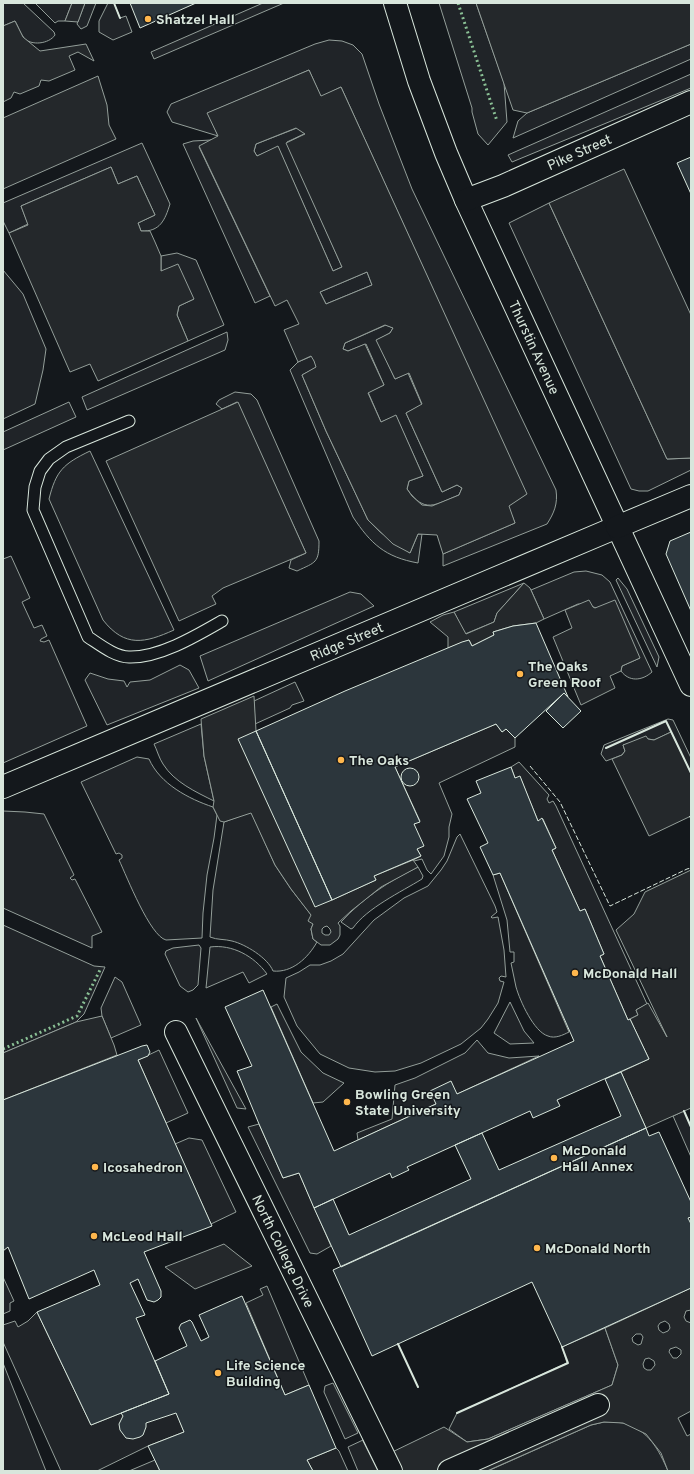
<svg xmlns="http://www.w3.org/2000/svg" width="694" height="1474" viewBox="0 0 694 1474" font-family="Overpass,sans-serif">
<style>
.green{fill:#202428;stroke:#939e99}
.parking{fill:#24282b;stroke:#939e99;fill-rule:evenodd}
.building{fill:#2c363c;stroke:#d8e6dc}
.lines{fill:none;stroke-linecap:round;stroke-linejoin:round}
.lane-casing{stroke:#d8e6dc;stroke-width:13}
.street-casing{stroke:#d8e6dc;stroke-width:24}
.secondary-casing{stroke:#d8e6dc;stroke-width:24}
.lane{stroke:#14181c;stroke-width:11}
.street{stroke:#14181c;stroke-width:22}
.secondary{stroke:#14181c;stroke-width:22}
.hedge{stroke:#8ac095;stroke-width:3;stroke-dasharray:2 3;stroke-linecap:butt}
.fence{stroke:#d8e6dc;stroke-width:1;stroke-dasharray:5 2;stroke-linecap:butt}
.wall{stroke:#d8e6dc;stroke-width:2}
.poi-dot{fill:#ffb74d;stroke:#14181c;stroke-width:1.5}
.labels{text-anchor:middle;stroke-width:3;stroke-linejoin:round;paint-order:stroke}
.poi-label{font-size:14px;font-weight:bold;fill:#d8e6dc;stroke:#14181c;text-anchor:start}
.street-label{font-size:14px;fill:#d8e6dc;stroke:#14181c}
</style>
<rect width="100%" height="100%" fill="#14181c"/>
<!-- green -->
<path class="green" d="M3 3H23L54 32 55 35C49 44 31 46 24 38 20 33 18 26 15 21L3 26Z
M35 3H72L65 21H58L55 23Z
M85 3H96L87 26 81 29 77 24Z
M108 3H114L120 18 126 16 132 32 113 40 99 32V21Z
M263 3H284L154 59 151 52Z
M439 3H476L504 83 507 122 488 145 478 134 472 112V108Z
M329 40 342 41 353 45 362 54 379 104 412 189 556 490C558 504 554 513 547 524L443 566V554L515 523 508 506 526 494 341 87 321 97 309 70 208 113 218 136 172 122 167 112 171 104 315 44Z
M691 44V59L513 138 518 121 527 113Z
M691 74V88L512 162 508 155Z
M297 128 306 133 287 142 342 267 333 271 278 147 257 156 254 151 256 144Z
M211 140 199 147 270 296 255 303 183 144 193 141Z
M142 143 170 204C165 220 160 232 141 231L138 223 155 215 137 176 118 184 111 167 21 206 28 224 9 233 3 221V203Z
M549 203 667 459 691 458V470L648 491H639L631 489 509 223Z
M177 253 196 260 224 325 188 341 177 315 179 306 194 299 161 272V256Z
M3 270 23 294 46 349 43 370 35 404 3 419Z
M367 272 372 285 326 304 320 292Z
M386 325 393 328 390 333 377 340 395 379 408 373 422 405 406 413 442 492 457 485 462 488 459 495C434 505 425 514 407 489L409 481 423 476 396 416 381 422 368 392 384 385 366 344 348 351 343 349 345 343Z
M227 332 228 340 225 350 87 410 82 397Z
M312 356 317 367 302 375 326 431 368 520 380 532 410 553 418 534H422L418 563C385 557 371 544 353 517L290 370 298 362Z
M235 392 251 394 257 400 319 541C319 563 316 562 297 571L289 568 291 560 306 553 237 402 222 409 216 404 219 400Z
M69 402 76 417 3 450V432Z
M90 451 174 630C145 643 125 648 103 620L49 499C56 471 63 464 90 451Z
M11 556 30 598 22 602 34 628 42 625 47 636 41 639 40 641 44 642 49 640 87 726 3 763V559Z
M586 571 602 575 610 582 652 672C642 681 629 682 621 671L622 666 640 658 597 608 593 607 591 605 578 604 544 619 531 590 574 572Z
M618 578 627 589 659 657 657 667 616 580Z
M524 583 497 613 494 622 465 634 454 612Z
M350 592 361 594 374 606 208 681 200 656Z
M180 665 189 670 199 688 107 725 85 680 90 673 108 679 124 681 127 687 130 682 150 680Z
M295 682 304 701 292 705 290 708 255 724 254 701Z
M668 719 673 720 691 758V773L671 732 654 740 648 739 623 745 625 751 622 755 606 761 601 754 604 745Z
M201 724 204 756 214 801C196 792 174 782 163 764 159 758 157 750 154 744Z
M496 724 502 732 506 729 515 738V747L439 783 452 814 449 827V837L444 856 431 874 427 870 422 859 414 861 413 860 421 856 417 849 414 824 420 821 395 767Z
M137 757 149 759C160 784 189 799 213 807L217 815 214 838 207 875 203 913 202 938 166 940C150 936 127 877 119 860L122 858V855L119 853 116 854 81 782Z
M519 762 549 795 547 799 549 803 553 801 556 806 647 1004 636 1010 638 1015 628 1020 600 956 604 954 585 909 580 911 552 850 556 848 543 819 538 821 520 777 515 778 511 767Z
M3 811 25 812 44 814 74 875 70 878 72 880 75 879 102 932 92 936V948L3 908Z
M251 812 275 865 291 889 312 916 313 924 311 929 313 939 317 942C308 958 292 973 273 971 268 958 245 944 232 941 225 939 217 940 210 937L213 890 224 822Z
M460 834 495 906 497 912 491 917 492 918 498 917 504 950 506 977 501 976 499 978 500 981 504 982 498 1003 488 1019 481 1028 461 1044 421 1063 395 1071 375 1072 349 1068 320 1054 297 1026 284 997 286 978 299 972 310 965H320L331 961 343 954 374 920 404 898 428 886 441 870 447 861 457 837Z
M418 867 423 876 422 879C401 892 367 908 353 928L351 929 341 922C363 898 389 881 418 867Z
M500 873 569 1032C563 1035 555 1039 548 1036 534 1032 520 1001 516 987 514 979 513 971 511 963L514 962V952H510L507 920 493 875Z
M3 925 94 966 105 967 84 1014 76 1022 3 1053Z
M199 945 201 948 198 985 193 990 188 992 180 986 165 954 166 951 173 948Z
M210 947C232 944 254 956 267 974L249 983 243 972 206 988Z
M115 977 122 982 141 1025 111 1038 102 1016 101 1008Z
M510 1002 524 1031 534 1043 510 1044 494 1033Z
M277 1004 301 1052 323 1073 344 1083 323 1102 313 1103 271 1007Z
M196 1018 246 1109 237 1108Z
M477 1040 488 1053 509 1058 539 1056 358 1140 357 1133 392 1119 395 1085 415 1078 465 1053Z
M159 1050 188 1113 166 1123 138 1060Z
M684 1111 691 1127V1157L673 1116Z
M259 1124 283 1178 299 1173 331 1246 317 1254 310 1253 248 1127Z
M189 1138 202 1140 236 1212 211 1224 175 1144Z
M3 1277 14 1301 10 1303V1311L3 1314Z
M267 1286 309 1385 285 1395 246 1303 263 1295 260 1289Z
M37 1312 91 1425 169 1394 184 1432 148 1446 97 1471H61L3 1342V1325L15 1321 18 1327 28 1321Z
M605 1328 618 1365 612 1385 488 1439 467 1442 449 1429 457 1413 567 1363 562 1347Z
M3 1363 46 1471H3Z
M333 1383 358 1433 345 1439 324 1392 325 1386Z
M604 1422C610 1422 617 1422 623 1423 648 1429 659 1450 668 1471H490V1470L591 1425Z
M363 1440V1441L378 1471H358L348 1447Z
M336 1448 339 1451 348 1471H313L307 1460Z
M155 1460 160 1471H129Z"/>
<!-- parking -->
<path class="parking" d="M72 3H85L78 22 65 21Z
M476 3H691V44L527 113 513 110Z
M15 21 23 37 40 51 86 44 94 61 78 52 69 56 75 70 49 81 41 80 39 86 20 94 14 92 11 98 3 102V26Z
M309 70 321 96 341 87 527 494 509 506 515 523 443 554 437 535 418 534 410 553 393 544 368 520 326 431 302 375 316 367 314 361 311 356 298 362 284 330 299 324 287 300 275 306 199 146 218 136 207 113ZM296 128 305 134 286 143 342 267 333 271 278 146 257 156 254 151 256 144ZM367 272 372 285 326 304 320 292ZM385 325 393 328 390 333 376 340 395 379 409 373 422 404 406 413 442 492 457 485 462 488 459 495 432 506 422 505 412 496 407 489 409 481 423 476 396 415 381 422 368 393 384 385 365 344 348 351 343 349 345 343Z
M98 76 107 105 109 125 116 139 3 189V118Z
M111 167 118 184 137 176 155 215 138 223 141 231H150L155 242 161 256V271L178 264 194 299 179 306 177 315 188 341 98 381 90 364 70 372 9 233 28 225 21 206Z
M624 169 691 315V458L667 459 549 203Z
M238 402 306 553 223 588 212 596 216 604 179 621 106 461Z
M524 583 530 588 544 619 536 623 513 626 493 632 494 635 472 646 469 640 448 648V637L430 622 443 615 454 612 466 634 494 622 497 613Z
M589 600 593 607 595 608 615 600 640 658 622 666 621 671 610 676 615 688 581 705 553 637 572 628 565 610Z
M254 696 256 731 332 900 376 880 374 876 413 860 418 867 381 887 351 911 338 923 340 926V935L338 939 330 945H321L313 939 311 929 313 924 308 921 311 915 291 889 275 865 251 813 224 822 220 821 213 807 214 801 204 756 201 719ZM327 926 330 929 331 932 329 935H325L322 933V929L324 927Z
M671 732 691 773V816L649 836 612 759 622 755 625 751 623 745 646 736 648 739 654 740Z
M691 870V1108L646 1128 621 1072 649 1059 630 1019 638 1015 636 1010 648 1003 667 1037 616 930 634 914 645 892Z
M102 1016 114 1045 117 1055 3 1100V1053L76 1022Z
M224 1244 252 1266 195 1289 165 1267Z
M691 1288V1310L686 1311 684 1317 686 1321 691 1323V1411L678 1418 687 1436 691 1434V1471H668L661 1453 646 1434 623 1423 604 1422 591 1425 487 1471H391L384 1456 444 1427 467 1442 488 1439 612 1385 618 1365 605 1328ZM665 1321 669 1324 670 1328 668 1331 663 1333 659 1330 658 1326 660 1323ZM636 1334H641L643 1337 641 1344 638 1345 633 1342 632 1338ZM676 1347 681 1350V1354L677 1358H673L669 1352 670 1349ZM649 1358 654 1361 655 1365 651 1370H647L644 1368 643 1364 645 1359Z"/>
<!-- building -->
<path class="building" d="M130 3H196L140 28Z
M691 157V194L677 163Z
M691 532V611L666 554 670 541Z
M536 623 568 697 564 693 515 738 506 729 502 732 496 724 395 767 420 822 414 824 424 846 417 849 421 856 374 876 376 880 332 900 256 731 345 691 462 642 469 640 472 646 494 635 493 632 513 626Z
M564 693 581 711 563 728 546 711Z
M256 731 332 900 315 907 238 739Z
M511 767 515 778 520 776 538 821 542 818 556 848 552 850 580 911 585 909 604 954 600 956 628 1020 630 1019 649 1059 557 1100 560 1106 533 1118 530 1111 407 1167 409 1170 392 1178 390 1173 314 1208 299 1173 283 1178 259 1124 237 1071 252 1066 225 1007 263 990 334 1151 436 1104 430 1091 451 1081 457 1094 574 1041 500 873 493 875 480 847 488 843 467 799 481 793 476 781Z
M401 777a9 9 0 1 1 18 0a9 9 0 1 1-18 0Z
M147 1045 150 1052 148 1056 138 1060 212 1226 144 1252 161 1291V1297L158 1300 154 1302 147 1300 138 1279 130 1283 145 1315 136 1318 169 1394 91 1425 37 1312 100 1285 94 1270 29 1299 8 1247 3 1251V1100L142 1046Z
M621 1072 646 1128 341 1267 314 1208 333 1199 349 1235 471 1179 455 1145 482 1133 499 1170 621 1116 605 1079Z
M646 1128 649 1136 659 1132 691 1202V1217L688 1218 691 1224V1288L562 1347 532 1282 372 1356 333 1270Z
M242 1296 285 1395 309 1385 336 1448 307 1460 313 1471H160L148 1446 184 1432 176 1413 146 1423V1427L143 1435 140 1437 133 1439 126 1438 120 1430 119 1424 123 1416 121 1413 169 1394 155 1361 187 1346 179 1328 181 1324 190 1320 192 1322 201 1341 209 1337 199 1315Z"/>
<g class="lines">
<defs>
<path id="lane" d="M129 421 66 447 49 459 40 471 35 487 33 510 88 637C99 644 115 657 129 657 159 658 196 636 222 621"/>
<g id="street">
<path id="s1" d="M3 787 617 527"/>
<path id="s2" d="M176 1032 391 1471"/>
<path d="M449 1471 598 1405"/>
</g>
<g id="secondary">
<path id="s3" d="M395 3 419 81 446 153 466 200 691 685"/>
<path id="s4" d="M466 200 503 186 691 102"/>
<path d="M617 527 691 496"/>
</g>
</defs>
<!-- lane casing -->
<use href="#lane" class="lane-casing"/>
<!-- street casing -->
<use href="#street" class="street-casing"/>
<!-- secondary casing -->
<use href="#secondary" class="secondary-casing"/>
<!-- lane -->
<use href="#lane" class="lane"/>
<!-- street -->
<use href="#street" class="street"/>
<!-- secondary -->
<use href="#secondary" class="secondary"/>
<!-- hedge -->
<path class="hedge" d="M458 3 497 121
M3 1049 77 1016 100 970"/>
<!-- fence -->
<path class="fence" d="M530 766 560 802 610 906 687 869 691 868
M689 817 691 816"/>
<!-- wall -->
<path class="wall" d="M114 3 120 18
M606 748 666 721 691 773
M684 1111 691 1127
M398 1344 418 1387
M457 1413 568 1363 562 1347"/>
</g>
<!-- markers -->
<g class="poi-dot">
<circle cx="148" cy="19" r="4"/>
<circle cx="520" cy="674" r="4"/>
<circle cx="341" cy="760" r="4"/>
<circle cx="575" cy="973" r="4"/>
<circle cx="347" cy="1102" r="4"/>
<circle cx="554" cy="1158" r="4"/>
<circle cx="95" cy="1167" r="4"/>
<circle cx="94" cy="1236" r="4"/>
<circle cx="537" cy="1248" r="4"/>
<circle cx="218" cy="1373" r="4"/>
</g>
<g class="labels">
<!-- poi labels -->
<g class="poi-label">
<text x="156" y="24">Shatzel Hall</text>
<text x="528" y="671">The Oaks<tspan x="528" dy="16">Green Roof</tspan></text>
<text x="349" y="765">The Oaks</text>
<text x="583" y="978">McDonald Hall</text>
<text x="355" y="1099">Bowling Green<tspan x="355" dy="16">State University</tspan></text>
<text x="562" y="1155">McDonald<tspan x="562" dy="16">Hall Annex</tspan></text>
<text x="103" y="1172">Icosahedron</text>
<text x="102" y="1241">McLeod Hall</text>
<text x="545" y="1253">McDonald North</text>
<text x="226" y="1370">Life Science<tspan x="226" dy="16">Building</tspan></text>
</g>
<!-- street labels -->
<g class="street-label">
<text dy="5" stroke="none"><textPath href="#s4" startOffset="123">Pike Street</textPath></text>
<text dy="5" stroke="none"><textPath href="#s3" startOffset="372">Thurstin Avenue</textPath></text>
<text dy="5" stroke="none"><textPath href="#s1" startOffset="373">Ridge Street</textPath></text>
<text dy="5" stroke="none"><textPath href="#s2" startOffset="244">North College Drive</textPath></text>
</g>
</g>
<!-- border -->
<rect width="694" height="1474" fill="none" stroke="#d8e6dc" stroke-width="8"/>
</svg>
